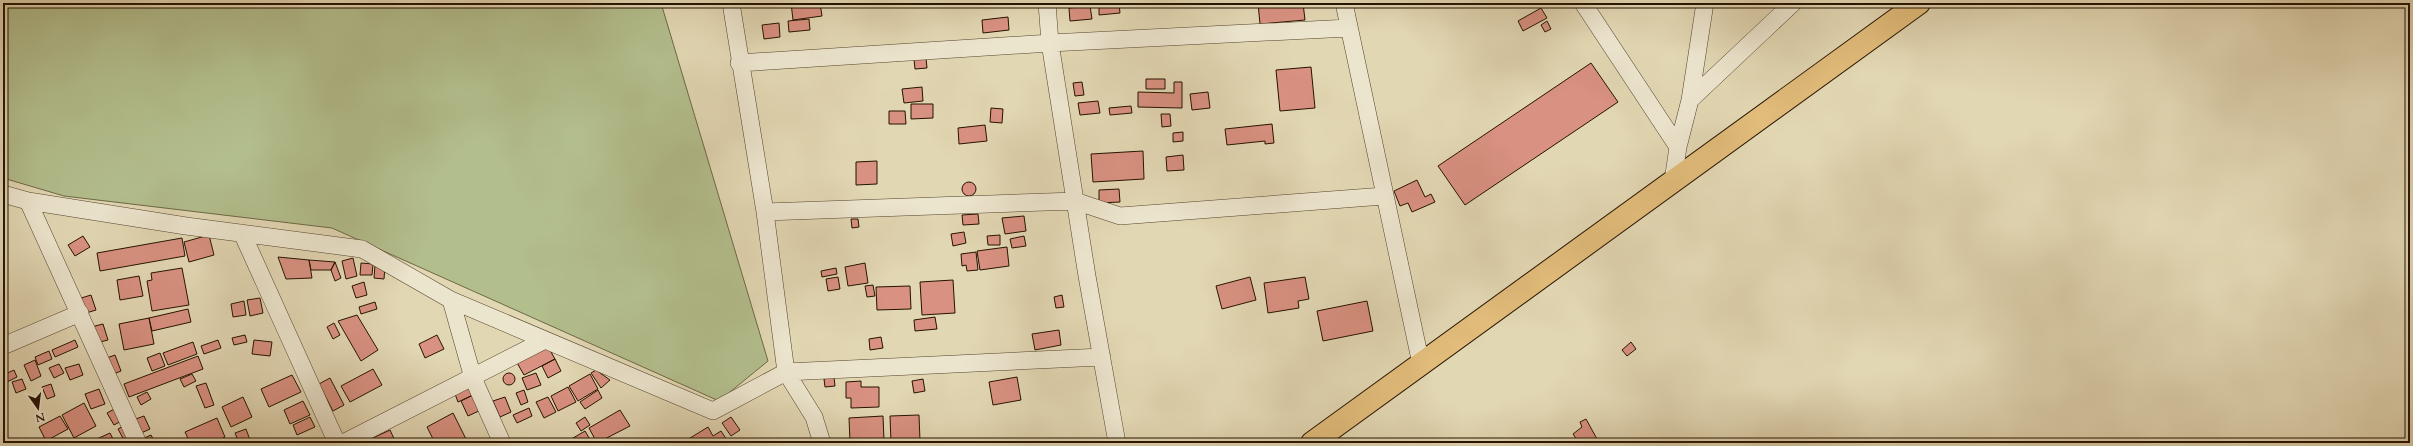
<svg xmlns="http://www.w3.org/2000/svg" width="2413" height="446" viewBox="0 0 2413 446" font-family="Cardo,serif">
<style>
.green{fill:#b3be8d;stroke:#6c6846}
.building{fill:#d99181;stroke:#251200}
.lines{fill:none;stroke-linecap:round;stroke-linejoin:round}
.street-casing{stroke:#54432d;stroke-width:18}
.primary-casing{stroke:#251200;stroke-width:24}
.street{stroke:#ece5ce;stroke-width:17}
.primary{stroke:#e1bc7a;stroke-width:22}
</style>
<rect width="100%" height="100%" fill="#e2d7b3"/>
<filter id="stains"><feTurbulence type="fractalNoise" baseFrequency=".005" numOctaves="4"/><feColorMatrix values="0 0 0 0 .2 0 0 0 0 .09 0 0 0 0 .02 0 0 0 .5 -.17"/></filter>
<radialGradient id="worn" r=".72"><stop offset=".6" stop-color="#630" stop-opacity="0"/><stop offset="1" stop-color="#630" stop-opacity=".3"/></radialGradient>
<!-- green -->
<path class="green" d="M3 3H661L768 361 719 401 332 228 64 196 3 178Z"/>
<!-- building -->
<path class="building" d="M791 3H820L822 16 793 20Z
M1119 3 1120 13 1099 15V4Z
M1258 3H1303L1305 20 1260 24Z
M1090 6 1092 19 1070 21 1069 8Z
M1541 8 1547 18 1523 31 1518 21Z
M1008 17 1009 30 983 33 982 20Z
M809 19 810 30 789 32 788 21Z
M1547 21 1551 29 1545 32 1541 25Z
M779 23 780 37 764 39 762 25Z
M926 58 927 68 915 69 914 59Z
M1591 63 1618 102 1465 205 1438 166Z
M1311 67 1315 108 1280 111 1276 70Z
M1146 79H1165V89H1146Z
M1082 82 1084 95 1075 96 1073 83Z
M1174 82H1182V108L1138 107V92L1174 93Z
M922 87 923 101 904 103 902 89Z
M1208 92 1210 108 1192 110 1190 94Z
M1098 101 1100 113 1080 115 1078 103Z
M911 104H933V118L911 119Z
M1131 106 1132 113 1110 115 1109 108Z
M991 108 1003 109 1002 123 990 122Z
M889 111H905L906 124H889Z
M1161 114H1170L1171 126 1162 127Z
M1272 124 1274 143 1265 144V141L1227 145 1225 129Z
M985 125 987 141 959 144 958 128Z
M1183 132V141L1173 142V133Z
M1143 151 1144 179 1093 182 1091 154Z
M1183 155 1184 170 1167 171 1166 157Z
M877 161V184L856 185V162Z
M1417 180 1425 197 1431 194 1435 202 1412 212 1408 203 1400 206 1394 191Z
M962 189a7 7 0 1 1 14 0a7 7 0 1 1-14 0Z
M1119 189 1120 202 1099 203V190Z
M978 214 979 224 963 225 962 215Z
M1024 216 1026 231 1005 234 1002 218Z
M851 219H858L859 227 852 228Z
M964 232 966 243 953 246 951 234Z
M209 235 214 255 189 262 184 242Z
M1000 235V245H988L987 236Z
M83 236 90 247 75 256 68 245Z
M1024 236 1026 246 1012 248 1010 239Z
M182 238 185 256 100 271 97 253Z
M1007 247 1009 266 980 270 977 251Z
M976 252 978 270 967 271 966 265 962 266 961 254Z
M278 257 309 260 312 278 286 279Z
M353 258 357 276 346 279 342 261Z
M309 260 335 262 331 270H311Z
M335 262 341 278 335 281 331 270Z
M361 263 373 264 372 275H360Z
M865 263 868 283 848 286 845 267Z
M375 265 385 266 384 279 374 278Z
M182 268 189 305 152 311 147 281 152 280 151 273Z
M836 268 837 274 822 277 821 271Z
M139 276 143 296 120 300 117 280Z
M838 277 840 289 828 291 826 279Z
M1250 277 1256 300 1222 309 1216 286Z
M1305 277 1309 299 1298 301 1299 308 1268 313 1264 283Z
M953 280 955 313 922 315 920 282Z
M364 282 367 295 356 298 352 286Z
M873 285 875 296 867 297 865 286Z
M910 286 911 309 877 310 876 287Z
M91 295 96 310 83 314 78 299Z
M1062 295 1064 307 1056 308 1054 297Z
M260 298 263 313 250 316 247 300Z
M244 301 246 315 233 317 231 304Z
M1367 301 1373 331 1323 341 1317 311Z
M375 302 377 309 361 314 359 307Z
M188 309 191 322 152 331 149 318Z
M357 315 378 350 361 361 338 321Z
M935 317 937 329 915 331 914 320Z
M149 318 154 344 124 350 119 324Z
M334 323 340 335 333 339 327 327Z
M103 324 108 340 96 343 91 327Z
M1059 330 1061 345 1035 350 1032 334Z
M245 335 247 342 234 345 232 338Z
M437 335 444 349 425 358 419 344Z
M881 337 883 348 870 350 869 339Z
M75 340 78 347 55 357 52 350Z
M218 340 221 348 204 354 201 346Z
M254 340 272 342 270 356 252 354Z
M193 342 197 354 168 365 163 353Z
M1631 342 1636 349 1627 356 1622 350Z
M547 345 555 359 524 375 516 361Z
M49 351 52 359 38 365 35 357Z
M160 353 165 366 152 371 147 358Z
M115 355 121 371 111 375 104 359Z
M198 356 203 369 129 397 124 384Z
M555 359 561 371 548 378 542 366Z
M35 360 41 376 31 381 24 365Z
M59 364 64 373 54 378 49 368Z
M79 364 83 375 70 380 65 368Z
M373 369 382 385 350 402 341 386Z
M14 370 17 377 3 384V375Z
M596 370 610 380 601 388 591 373Z
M503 379a6 6 0 1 1 12 0a6 6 0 1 1-12 0Z
M536 373 541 385 527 390 522 378Z
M192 374 196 381 184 387 180 379Z
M590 374 598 389 578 401 569 386Z
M292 375 301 392 269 407 261 389Z
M834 377 835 386 825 387 824 379Z
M1017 377 1021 400 993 405 989 382Z
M330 378 344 405 333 411 319 384Z
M22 379 26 389 16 393 12 382Z
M923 379 925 391 914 393 912 381Z
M861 381V387H879V407L851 408V398H846V382Z
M206 383 214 405 205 408 196 386Z
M51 384 55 396 47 399 42 387Z
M469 387 473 395 458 402 455 394Z
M568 387 576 402 558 411 551 396Z
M99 389 105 404 91 409 85 394Z
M524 390 528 402 521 405 516 393Z
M598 390 602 398 585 409 580 402Z
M147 392 151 399 141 405 137 397Z
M473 395 481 410 468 416 461 401Z
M243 397 252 417 231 427 222 407Z
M505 397 511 412 500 417 493 401Z
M548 397 556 412 544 418 536 402Z
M303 401 310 415 290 424 284 410Z
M84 403 96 426 74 438 62 415Z
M118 407 125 419 114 425 107 413Z
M529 408 532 416 517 423 513 415Z
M620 410 630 426 597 443 589 428Z
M453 413 468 443H435L427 427Z
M919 415 920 441 891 442 890 416Z
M60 416 68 429 46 441 39 427Z
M144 416 150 429 139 434 133 420Z
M883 416 884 440 850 442 849 418Z
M310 417 315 427 297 435 293 425Z
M585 417 590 425 581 431 576 423Z
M731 417 740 430 731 436 722 423Z
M217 418 225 437 211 443H190L185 432Z
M1586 419 1597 439 1592 443H1579L1573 434 1582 427 1580 422Z
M127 424 134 437 125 442 118 429Z
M708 427 713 436 721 431 729 443H682Z
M246 429 250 440 239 443 235 433Z
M390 430 396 443H362Z
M585 431 592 443H568V441Z
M110 433 115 443H88Z
M151 435 155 443H142L140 440Z"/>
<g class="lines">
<defs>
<path id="street" d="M731 3 765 212 786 372 1102 357
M1047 3 1050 43 1087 276 1117 443
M1344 3 1421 364
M1583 3 1678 147
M739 63 1050 43 1349 28
M1690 100 1793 3
M1673 181 1678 147 1690 100 1705 3
M3 194 28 201 186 226 362 249 451 300 713 411 786 372 814 417 822 443
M28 201 138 443
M765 212 1075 201 1120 216 1384 196
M242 233 337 443
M451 300 473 378 502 443
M3 346 80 313
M343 443 545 340"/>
<path id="primary" d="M1312 443 1919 3"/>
</defs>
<!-- street casing -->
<use href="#street" class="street-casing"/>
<!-- primary casing -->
<use href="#primary" class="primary-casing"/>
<!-- street -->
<use href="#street" class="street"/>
<!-- primary -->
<use href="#primary" class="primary"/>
</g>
<!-- margin -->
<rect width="2413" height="446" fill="none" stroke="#e2d7b3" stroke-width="16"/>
<rect x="4" y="4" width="2405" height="438" fill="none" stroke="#251200" stroke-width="2"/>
<rect x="8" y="8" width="2397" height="430" fill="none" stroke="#251200"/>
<!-- north arrow -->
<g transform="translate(38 408) rotate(166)" stroke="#ece5ce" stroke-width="3" paint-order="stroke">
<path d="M0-3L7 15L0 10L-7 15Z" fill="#251200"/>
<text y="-6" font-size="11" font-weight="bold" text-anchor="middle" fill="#251200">N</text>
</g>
<rect width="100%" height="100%" filter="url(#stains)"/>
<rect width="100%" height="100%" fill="url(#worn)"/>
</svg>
